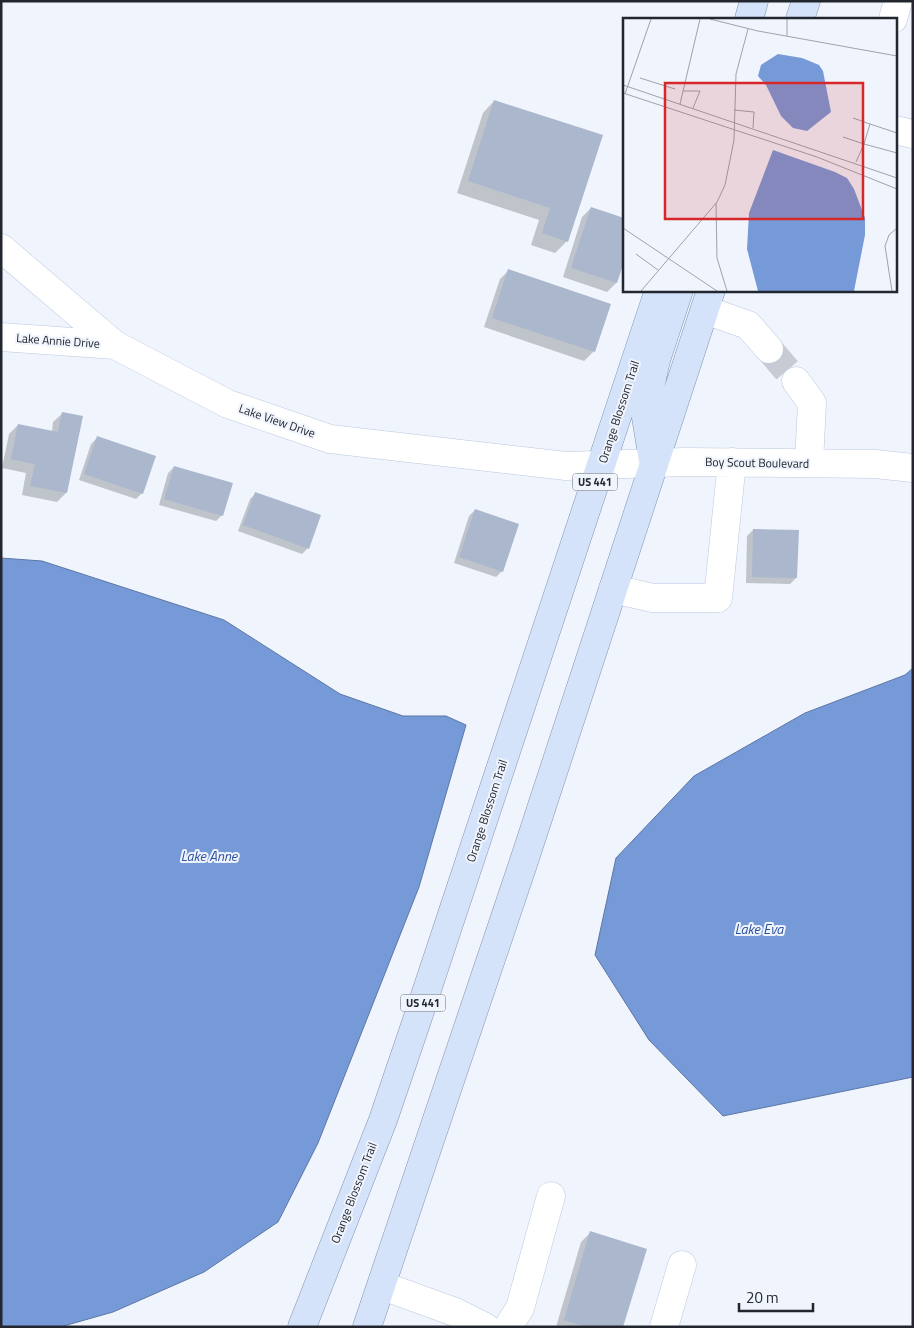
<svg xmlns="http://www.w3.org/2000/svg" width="914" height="1328" viewBox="0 0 914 1328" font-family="'Titillium Web',sans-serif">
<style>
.water{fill:#7699d8;stroke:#5d77a5}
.shadow{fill:#0003}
.building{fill:#abb7cd}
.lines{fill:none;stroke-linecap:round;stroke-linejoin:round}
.minor-tunnel{stroke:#c6cbd4;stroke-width:28;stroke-dasharray:28 14;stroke-linecap:butt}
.minor-casing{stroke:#bcc8df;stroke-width:29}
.major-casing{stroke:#8394b1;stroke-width:29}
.minor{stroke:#fff;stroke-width:28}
.major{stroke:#d4e2fa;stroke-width:28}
.labels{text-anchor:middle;stroke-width:4;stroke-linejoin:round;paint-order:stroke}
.shield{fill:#eff4fd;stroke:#60646d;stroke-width:1}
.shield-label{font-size:11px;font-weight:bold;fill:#22272f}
.street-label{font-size:12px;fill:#22272f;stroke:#eff4fd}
.water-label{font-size:14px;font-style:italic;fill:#2b529e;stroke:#eff4fd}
.inset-road{fill:none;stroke:#9da2ab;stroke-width:1}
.view{fill:#d62828;fill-opacity:0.15;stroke:#d62828;stroke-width:2.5}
.inset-edge{fill:none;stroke:#22272f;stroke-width:2.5}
</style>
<rect width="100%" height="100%" fill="#eff4fd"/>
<!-- water -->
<path class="water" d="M1 558 42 561 224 620 340 694 403 716H446L466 725 419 887 318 1143 278 1222 204 1272 113 1312 60 1327H1Z
M913 668V1077L723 1116 649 1040 595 955 616 858 694 776 805 713 905 675Z"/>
<!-- shadow -->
<path class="shadow" d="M494 101 567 241 555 253 531 245 539 220 457 193 483 113Z
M591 208 624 219V258L616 283 607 292 563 277 582 217Z
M509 270 594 351 584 361 484 327 500 279Z
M63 413 66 493 57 502 22 495 26 473 2 468 9 434 18 425 52 432 53 422Z
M97 438 142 493 136 499 79 480 91 444Z
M174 467 222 515 216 521 159 505 168 473Z
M256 493 308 548 302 554 238 531 250 499Z
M475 510 502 571 496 577 454 563 469 516Z
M753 530 796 578 790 584 746 583 747 536Z
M590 1233 622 1327H556L581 1242Z"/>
<!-- building -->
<path class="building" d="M494 100 603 135 568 242 542 233 550 208 468 181Z
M591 207 624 218V262L617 283 571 268Z
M508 269 611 304 595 352 492 318Z
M62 412 83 416 67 493 30 486 35 464 11 459 18 424 58 432Z
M97 436 156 456 143 494 84 474Z
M174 466 233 483 223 516 164 499Z
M255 492 321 515 309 549 243 525Z
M475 509 519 524 503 572 459 557Z
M753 529 799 530 797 578 752 577Z
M590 1231 647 1249 623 1327H587L564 1320Z"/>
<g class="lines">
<!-- minor-tunnel -->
<path class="minor-tunnel" d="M769 349 796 381"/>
<defs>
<path id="minor" d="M893 19 898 1
M895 130 913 134
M1 248 115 345 228 404 330 439 566 466 685 462 875 464 913 468
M705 310 748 325 769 349
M1 337 115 345
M796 381 812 403 809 463
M613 589 653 598H718L732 462
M383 1286 455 1312 485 1327
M508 1327 520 1308 551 1196
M664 1327 682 1265"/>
<path id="major" d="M749 19 754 1
M800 19 806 1
M653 460 645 411 656 360 679 290
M302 1327 383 1120 416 1023 659 290
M367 1327 522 867 711 290"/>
</defs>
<!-- minor casing -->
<use href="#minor" class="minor-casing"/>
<!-- major casing -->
<use href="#major" class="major-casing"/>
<!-- minor -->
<use href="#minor" class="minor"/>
<!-- major -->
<use href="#major" class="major"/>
</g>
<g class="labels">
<!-- shield labels -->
<g class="shield">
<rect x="572.5" y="473.5" width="45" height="17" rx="4"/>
<rect x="400.5" y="994.5" width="45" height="17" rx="4"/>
</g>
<g class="shield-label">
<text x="595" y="486">US 441</text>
<text x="423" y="1007">US 441</text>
</g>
<!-- street labels -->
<g class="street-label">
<text transform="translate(58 341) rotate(4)" y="4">Lake Annie Drive</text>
<text transform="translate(619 412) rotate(-72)" y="4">Orange Blossom Trail</text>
<text transform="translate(277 421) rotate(19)" y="4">Lake View Drive</text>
<text transform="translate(757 463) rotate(1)" y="4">Boy Scout Boulevard</text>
<text transform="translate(487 811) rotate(-72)" y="4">Orange Blossom Trail</text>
<text transform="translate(354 1193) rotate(-69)" y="4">Orange Blossom Trail</text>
</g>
<!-- water labels -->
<g class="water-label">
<text x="209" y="861">Lake Anne</text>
<text x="759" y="934">Lake Eva</text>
</g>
</g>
<!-- overview -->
<g transform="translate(623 18)">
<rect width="274" height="274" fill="#eff4fd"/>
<path d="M155 36 179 40 196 47 200 53 208 94 184 113 170 110 158 98 143 67 135 58 138 47ZM150 132 212 154 224 160 231 171 242 200V217L231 273H135L124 231 126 195Z" fill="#7699d8"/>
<path class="inset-road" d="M87 1 135 13 274 38M164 18V1M17 60 52 71M0 67 274 160M60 73H77L70 90M0 75 194 139 274 171M2 76 28 1M57 86 77 1M111 92 131 94 130 110M230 100 247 106M220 119 241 126 247 106 274 115M233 144 241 126 274 135M93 185 94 240 104 273M0 210 94 273M13 236 35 252M18 273 94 184 102 167 111 122 113 56 125 11M269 273 262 228 266 217 274 210"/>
<path class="view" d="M42 65H240V201H42Z"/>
<rect width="274" height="274" class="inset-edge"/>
</g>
<!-- border -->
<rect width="914" height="1328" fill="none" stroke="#22272f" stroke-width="5"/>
<!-- scale -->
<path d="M739 1303v8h74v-8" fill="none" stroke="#22272f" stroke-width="2.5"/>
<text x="746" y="1303" font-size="15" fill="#22272f" stroke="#eff4fd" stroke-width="4" paint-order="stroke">20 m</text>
</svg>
